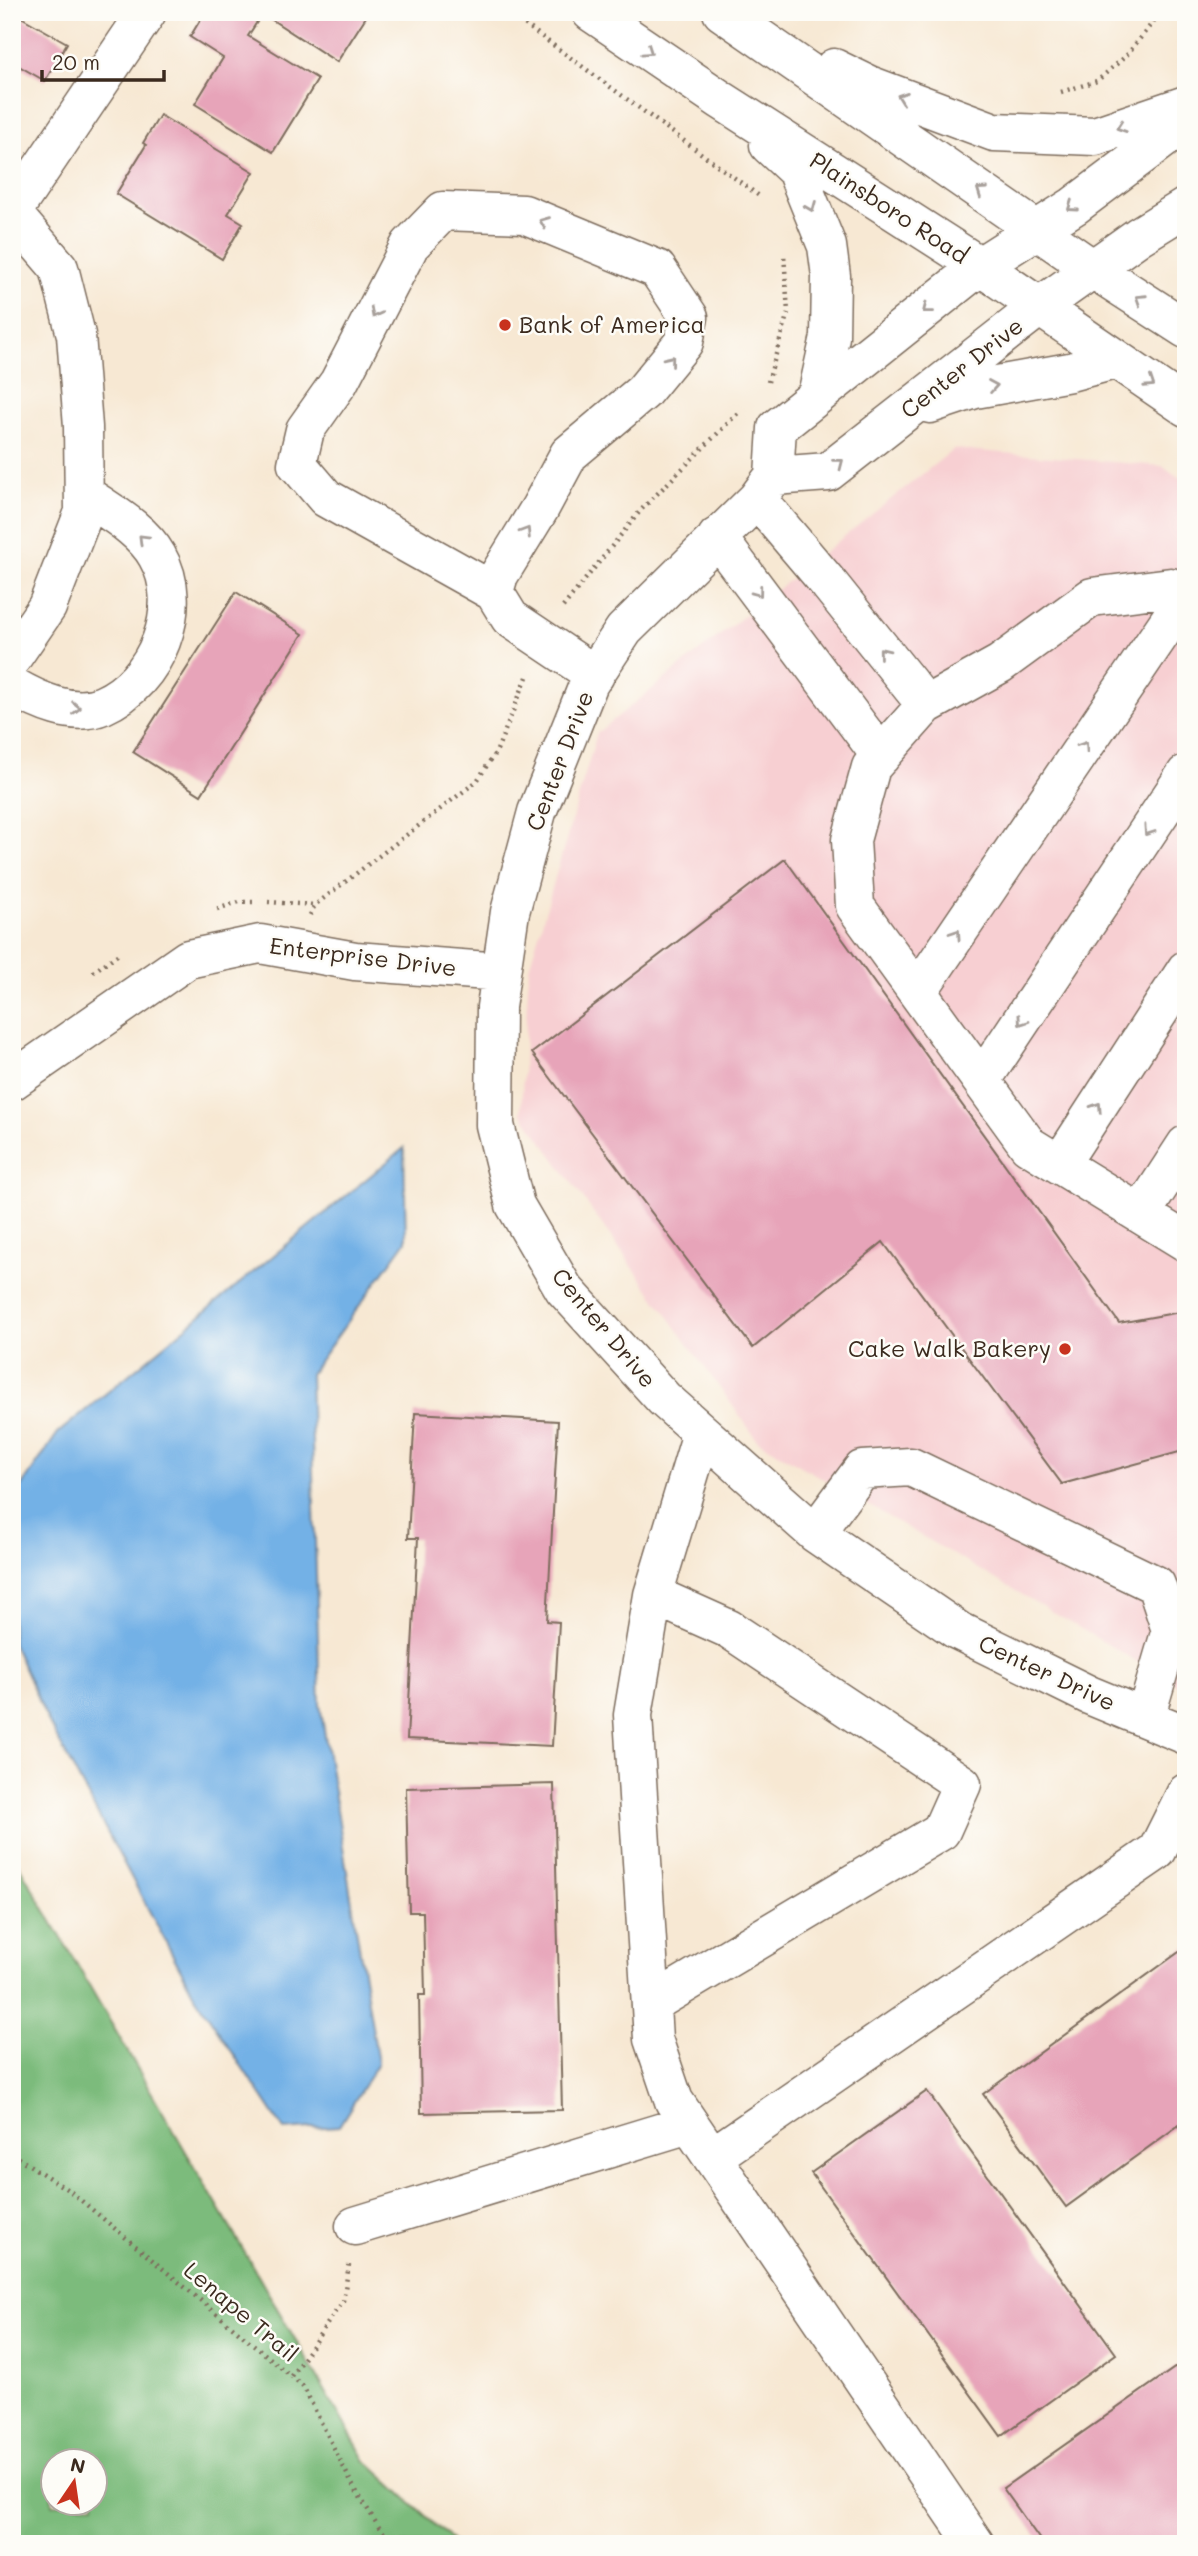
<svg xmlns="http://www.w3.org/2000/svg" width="1198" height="2556" viewBox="0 0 1198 2556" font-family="Mali,sans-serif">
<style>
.built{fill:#f7cfd2}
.forest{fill:#7cbb7b;stroke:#5c724c;stroke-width:2;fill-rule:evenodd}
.water{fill:#73b1e6;stroke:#576e82;stroke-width:2}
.building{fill:#e7a4b9}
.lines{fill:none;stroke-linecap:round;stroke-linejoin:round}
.minor-casing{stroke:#7d6c5d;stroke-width:41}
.path{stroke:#7d6c5d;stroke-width:4.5;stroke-dasharray:2 5;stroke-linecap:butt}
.minor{stroke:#fff;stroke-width:38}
.oneway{stroke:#a79f9a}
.poi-dot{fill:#c8321e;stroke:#fdfcf7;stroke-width:2.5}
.labels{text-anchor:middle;stroke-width:5;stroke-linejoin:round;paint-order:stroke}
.street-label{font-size:23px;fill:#3b2a1e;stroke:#fdfcf7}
.poi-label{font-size:23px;fill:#3b2a1e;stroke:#fdfcf7;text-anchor:start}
</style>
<rect width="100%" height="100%" fill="#fdfcf7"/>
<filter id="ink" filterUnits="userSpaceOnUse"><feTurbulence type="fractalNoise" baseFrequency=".0143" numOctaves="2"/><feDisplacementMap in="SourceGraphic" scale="14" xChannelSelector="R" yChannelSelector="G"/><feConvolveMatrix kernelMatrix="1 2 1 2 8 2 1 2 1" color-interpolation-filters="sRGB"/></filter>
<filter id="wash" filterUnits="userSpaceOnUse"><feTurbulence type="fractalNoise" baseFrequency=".00686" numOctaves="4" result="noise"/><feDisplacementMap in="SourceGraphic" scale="28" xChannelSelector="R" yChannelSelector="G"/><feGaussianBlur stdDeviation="1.57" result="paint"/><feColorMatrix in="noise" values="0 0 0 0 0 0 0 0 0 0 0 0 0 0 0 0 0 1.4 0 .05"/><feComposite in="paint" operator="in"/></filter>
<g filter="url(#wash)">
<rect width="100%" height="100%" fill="#f7e8d3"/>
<!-- built -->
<path class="built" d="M954 449 1162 466 1186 481V1690L758 1441 521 1112 529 968 597 733Z"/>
<!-- forest -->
<path class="forest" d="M12 1853 366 2461 456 2544H12ZM52 2462H94V2504H52Z"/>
<!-- water -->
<path class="water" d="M404 1148 406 1241 310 1374 320 1705 378 2063 339 2126 284 2130 193 1993 49 1723 12 1642V1500L58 1433Z"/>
<g id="blocks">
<!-- building -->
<path class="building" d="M12 12 67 43 45 81 12 62Z
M205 12H241L257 22 248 36 318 79 273 152 195 104 223 58 190 37Z
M260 12H369L337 62Z
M160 115 254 172 228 214 243 223 222 259 116 194 146 145 143 143Z
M236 592 303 634 201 795 133 752Z
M785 859 1119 1323 1186 1311V1457L1179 1452 1062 1484 883 1242 753 1348 532 1053Z
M415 1413 558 1421 547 1621 559 1622 552 1746 407 1739 418 1538H408Z
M554 1784 562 2110 421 2113 419 1995H425L423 1912H409L406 1788Z
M1186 1947V2120L1066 2207 983 2094Z
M927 2091 1116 2354 1001 2436 811 2173Z
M1186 2360V2533L1170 2544H1043L1003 2488Z"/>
</g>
</g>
<g filter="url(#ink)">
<use href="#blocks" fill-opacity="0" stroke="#7d6c5d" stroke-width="2"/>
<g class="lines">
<defs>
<path id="minor" d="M591 12 721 100 980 266 1186 407
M722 12 1093 269 1186 329
M834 68 869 85 994 132 1095 136 1186 105
M1186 122 1074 206 980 266 777 428 774 476 757 499 624 630 589 683 537 812 510 912 496 1007 495 1125 515 1205 564 1289 664 1399 815 1533 957 1630 1089 1695 1186 1735
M769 145 796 170 827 246 831 276 830 337 817 395
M12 212 147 12
M12 213 59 268 76 335 83 427 84 512 47 607 12 658
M930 404 975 389 1070 372 1115 360
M774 476 828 472 1039 307 1139 236 1186 207
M757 499 829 584 926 705
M717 537 881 756
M494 592 499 575 540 508 569 454 643 392 684 342 689 317 657 269 524 214 443 211 410 245 339 382 305 430 297 464 326 498 494 592 510 618 595 675
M12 686C38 701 73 718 103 705 156 682 187 607 157 556 142 529 108 511 84 494
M918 991 1186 596 1171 587 1092 597 1000 664 926 705 871 767 851 840 855 906 1028 1145 1186 1242
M982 1080 1186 774
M12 1081 188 959 260 944 355 961 501 972
M1060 1164 1186 970
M1141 1214 1186 1145
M702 1433 653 1595 633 1715 653 2039 674 2101 975 2544
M815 1533 862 1470 911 1467 1156 1585 1171 1630 1145 1718
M651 2004 941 1831 962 1784 729 1629 653 1595
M712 2157 1157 1851 1186 1793
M355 2226 689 2124"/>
</defs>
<!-- minor casing -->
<use href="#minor" class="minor-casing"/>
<!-- path -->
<path class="path" d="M508 12 762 198
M1061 92 1097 81 1126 56 1161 12
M768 382 788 312 784 254
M563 607 641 510 740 411
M268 902 315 905
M217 909 239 902H253
M310 915 315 905 477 781 497 750 527 677
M93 972 120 953
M12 2154 71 2192 303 2386 352 2484 380 2529 395 2544
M291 2376 343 2301 349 2265"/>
<!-- minor -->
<use href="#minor" class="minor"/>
</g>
<!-- one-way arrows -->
<defs><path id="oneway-chevron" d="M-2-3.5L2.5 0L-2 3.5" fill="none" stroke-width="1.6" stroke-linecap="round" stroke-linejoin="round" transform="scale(1.75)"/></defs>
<g class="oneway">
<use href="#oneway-chevron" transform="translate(648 51) rotate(34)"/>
<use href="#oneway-chevron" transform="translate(902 97) rotate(-160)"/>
<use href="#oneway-chevron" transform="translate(1121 127) rotate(161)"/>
<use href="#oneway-chevron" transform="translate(981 191) rotate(-145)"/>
<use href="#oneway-chevron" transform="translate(811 207) rotate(68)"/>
<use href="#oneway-chevron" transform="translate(1072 207) rotate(145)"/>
<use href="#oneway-chevron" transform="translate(544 222) rotate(-158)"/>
<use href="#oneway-chevron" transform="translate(1140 299) rotate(-147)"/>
<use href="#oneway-chevron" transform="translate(927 309) rotate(142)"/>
<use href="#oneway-chevron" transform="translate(375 313) rotate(118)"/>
<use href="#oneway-chevron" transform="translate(670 360) rotate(-51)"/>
<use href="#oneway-chevron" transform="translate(1150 383) rotate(33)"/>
<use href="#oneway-chevron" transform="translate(993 386) rotate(-10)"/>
<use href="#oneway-chevron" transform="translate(839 463) rotate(-38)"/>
<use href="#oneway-chevron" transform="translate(526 532) rotate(-58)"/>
<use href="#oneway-chevron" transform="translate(143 539) rotate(-135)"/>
<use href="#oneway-chevron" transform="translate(758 592) rotate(53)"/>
<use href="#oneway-chevron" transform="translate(883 652) rotate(-129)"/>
<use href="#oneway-chevron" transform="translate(76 708) rotate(1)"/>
<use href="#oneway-chevron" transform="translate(1084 746) rotate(-56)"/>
<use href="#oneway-chevron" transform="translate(1148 831) rotate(124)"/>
<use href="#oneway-chevron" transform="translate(956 934) rotate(-56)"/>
<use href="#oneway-chevron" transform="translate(1022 1021) rotate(124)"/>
<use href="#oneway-chevron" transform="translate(1097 1107) rotate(-57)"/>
</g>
</g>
<!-- markers -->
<g class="poi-dot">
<circle cx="505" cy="325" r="7"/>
<circle cx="1065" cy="1349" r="7"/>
</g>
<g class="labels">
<!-- street labels -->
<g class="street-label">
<text transform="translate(889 208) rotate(33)" y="8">Plainsboro Road</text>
<text transform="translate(962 368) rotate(-38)" y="8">Center Drive</text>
<text transform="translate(560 761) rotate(-69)" y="8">Center Drive</text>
<text transform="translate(363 957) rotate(7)" y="8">Enterprise Drive</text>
<text transform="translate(604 1328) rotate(50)" y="8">Center Drive</text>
<text transform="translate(1047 1673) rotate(25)" y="8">Center Drive</text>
<text transform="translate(241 2312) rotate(40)" y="8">Lenape Trail</text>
</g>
<!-- poi labels -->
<g class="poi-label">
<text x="519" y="333">Bank of America</text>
<text x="1051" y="1357" text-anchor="end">Cake Walk Bakery</text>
</g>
</g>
<!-- margin -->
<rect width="1198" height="2556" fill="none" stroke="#fdfcf7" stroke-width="42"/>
<!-- north arrow -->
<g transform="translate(74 2482) rotate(13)"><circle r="33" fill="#fdfcf7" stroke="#afa8a0" stroke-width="2"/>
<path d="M0-5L12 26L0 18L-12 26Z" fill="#c8321e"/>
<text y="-10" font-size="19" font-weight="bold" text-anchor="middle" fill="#3b2a1e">N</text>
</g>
<!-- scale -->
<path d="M42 70v10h122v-10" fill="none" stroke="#3b2a1e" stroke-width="3.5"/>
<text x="52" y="70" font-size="21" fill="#3b2a1e" stroke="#fdfcf7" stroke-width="5" paint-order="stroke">20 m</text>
</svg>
